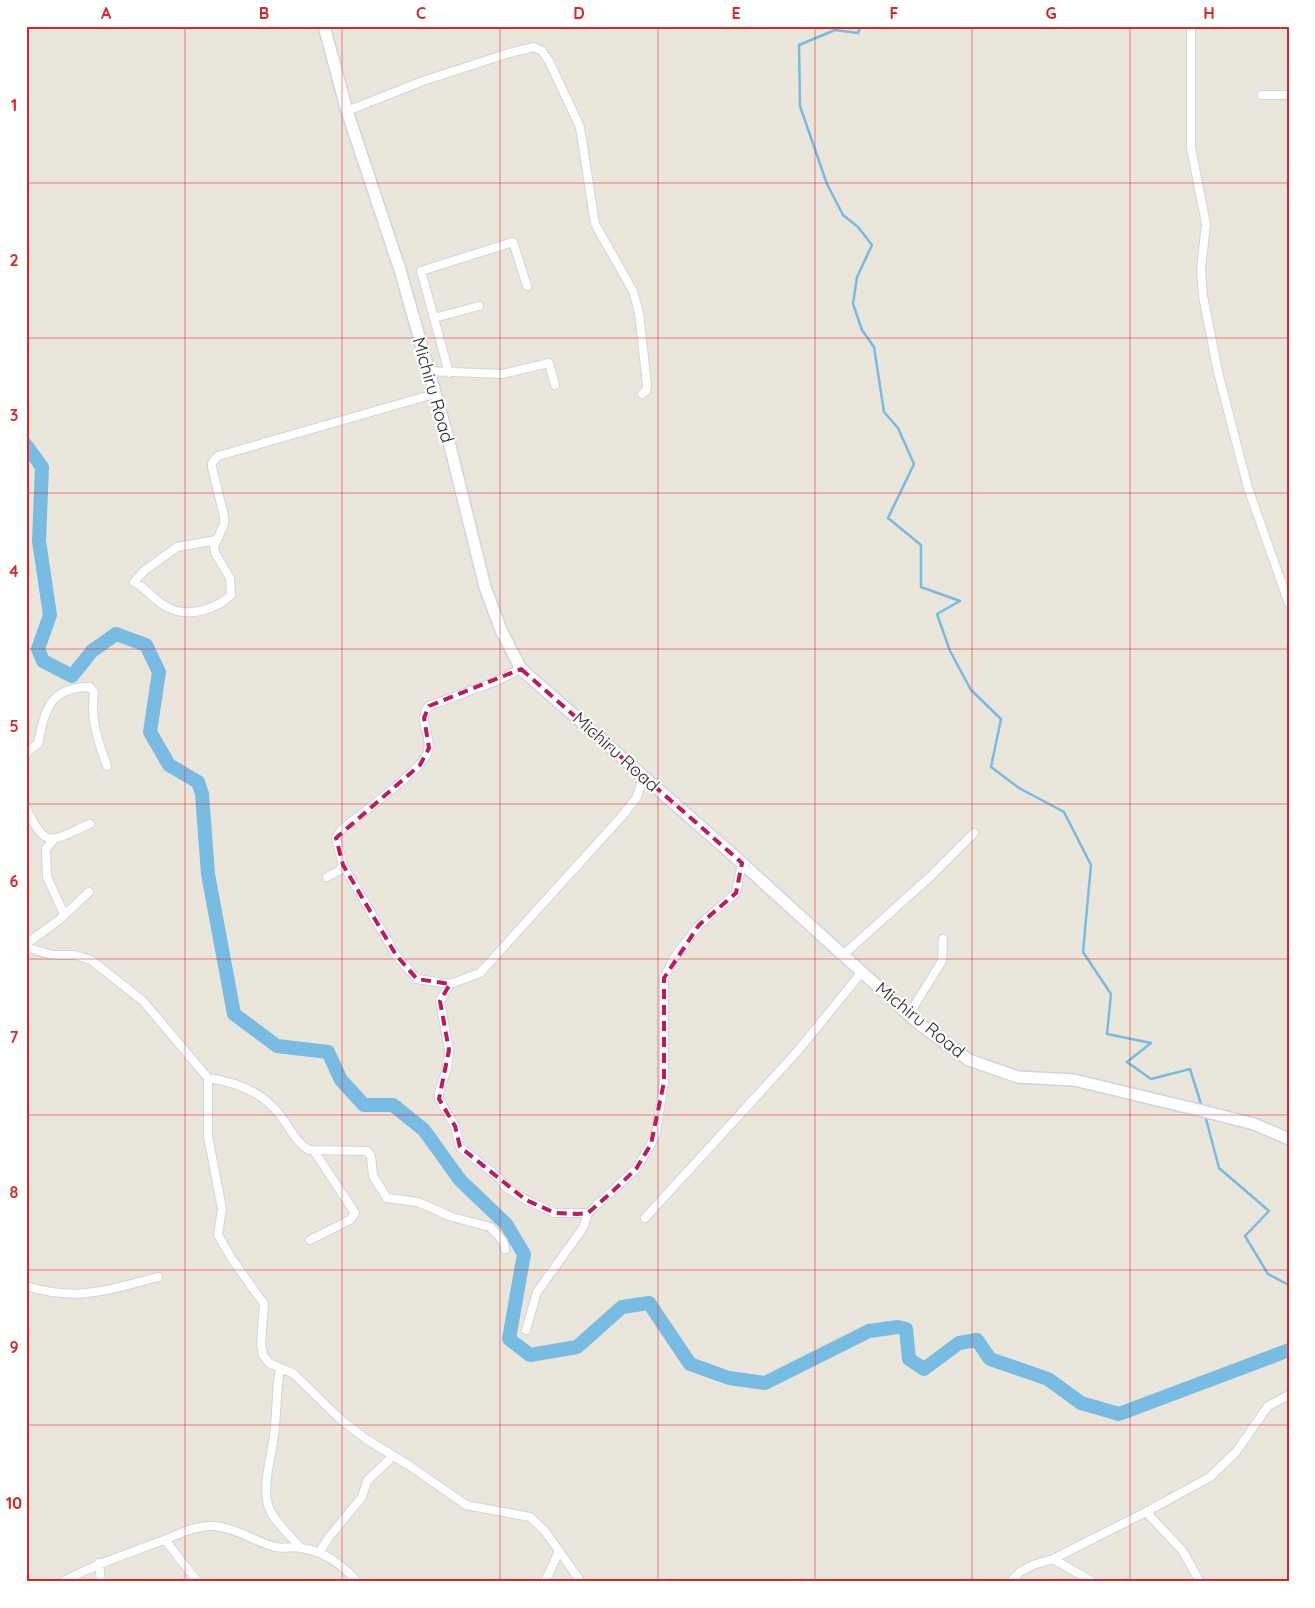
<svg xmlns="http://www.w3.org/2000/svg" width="1315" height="1608" viewBox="0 0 1315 1608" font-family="Quicksand,sans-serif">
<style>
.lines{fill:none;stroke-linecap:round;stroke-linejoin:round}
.stream{stroke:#78bbe3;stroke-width:2.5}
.river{stroke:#78bbe3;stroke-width:14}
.street-casing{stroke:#d2d3e1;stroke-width:10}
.secondary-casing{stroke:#d2d3e1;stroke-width:14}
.street{stroke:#fff;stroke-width:8}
.secondary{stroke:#fff;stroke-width:11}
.marked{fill:none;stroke:#c2185b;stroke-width:4;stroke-dasharray:10 6;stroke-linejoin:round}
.grid{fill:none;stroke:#d62828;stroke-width:1;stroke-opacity:0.55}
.labels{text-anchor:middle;stroke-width:4.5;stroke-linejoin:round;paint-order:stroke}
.street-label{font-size:18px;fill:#292929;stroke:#fff}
.neatline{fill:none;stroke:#d62828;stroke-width:2}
.grid-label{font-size:16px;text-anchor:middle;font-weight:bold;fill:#d62828}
</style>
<rect width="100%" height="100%" fill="#eae6dc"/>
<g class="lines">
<!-- stream -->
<path class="stream" d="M861 26 858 33 835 30 799 45 800 106 827 184 843 215 858 227 872 245 857 277 853 304 862 330 874 347 884 412 898 428 914 464 888 518 921 545V587L960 601 937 614 950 651 971 690 1001 719 991 767 1019 788 1064 812 1091 865 1083 952 1111 994 1107 1034 1151 1043 1127 1062 1151 1079 1190 1069 1202 1107
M1205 1115 1219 1168 1269 1211 1245 1236 1268 1274 1289 1285"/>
<!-- river -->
<path class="river" d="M26 445 42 467 39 541 50 615 38 649 43 661 72 676 92 651 116 634 146 645 159 672 150 732 169 765 198 782 202 794 208 874 234 1014 277 1046 328 1052 341 1080 364 1105H393L424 1130 460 1180 506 1224 524 1254 509 1339 530 1355 577 1347 622 1307 649 1303 690 1364 729 1378 765 1383 869 1331 898 1327 906 1329 909 1359 924 1369 959 1343 977 1340 990 1359 1048 1379 1081 1403 1119 1414 1289 1350"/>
<defs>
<path id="street" d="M1191 26V148L1206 224 1201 269 1203 296 1218 372 1248 488 1289 604
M1262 95H1289
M347 111 423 81 509 53 534 47 542 51 549 61 580 127 595 224 633 291 639 313 647 385 646 391 642 394
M479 306 434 318 421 271 513 242 527 286
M434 318 449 373
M427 371 502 374 549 363 555 385
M216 540 177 547 144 571 134 582C147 588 155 602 169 608 189 618 216 609 231 595L230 578 215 553 214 547 224 524V516L212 467V463L218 456 434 394
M26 753 38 744C45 709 50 687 90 687L94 692C90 719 98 741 107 766
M26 807C46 852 52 840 90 824
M53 840 46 849 47 877 64 914
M327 877 340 870 343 865
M26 944 59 920 89 892
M26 947 52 955H75L91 960 143 1001 208 1078V1136L222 1209 218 1235 232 1259 264 1304 261 1344 263 1355 269 1363 294 1374 340 1419 366 1439 410 1466 466 1505 530 1517 545 1531 581 1582
M843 955 931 876 974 833
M450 984 417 979 396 955 343 865 336 838 341 830C359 815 420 771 427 754 434 738 416 720 429 706L494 682 521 669
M909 1014 942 961 943 939
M208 1078C235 1082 262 1091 279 1114 289 1126 295 1142 309 1150L367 1151 371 1156 373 1176 387 1198 418 1202 452 1217 490 1227 503 1241 505 1249
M588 1213H555L526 1200 507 1188 498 1177 460 1147 455 1126 439 1099V1092L447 1068 449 1050 440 1001 450 984 480 973 623 815 637 797 643 777
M645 1218 796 1053 862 972
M310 1240 350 1220 355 1213 314 1151
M26 1286C78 1302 108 1290 158 1277
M526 1330 537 1292 583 1228 588 1213 636 1169 651 1144 656 1133 664 1082V978L674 958 699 925 736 893 742 863
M280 1369C276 1391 277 1413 274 1435 272 1458 261 1485 269 1508 275 1523 290 1535 300 1547
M1146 1512 1182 1550 1200 1582
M165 1540 198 1582
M320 1551 329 1537 362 1497 367 1481 393 1456
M1053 1559 1093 1582
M99 1563 101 1582
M62 1582C93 1565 124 1555 156 1543 176 1536 193 1525 214 1526 236 1528 254 1541 275 1547 283 1549 293 1546 301 1548 325 1551 342 1565 358 1582
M545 1582 559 1551
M1010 1582 1020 1572 1033 1565 1053 1559 1146 1512 1210 1477 1236 1452 1268 1406 1289 1395"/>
<path id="secondary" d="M324 26 347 111 400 270 448 438 485 587 501 630 521 669 733 855 918 1023 969 1060 1018 1077 1074 1080 1203 1111 1254 1124 1289 1139"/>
</defs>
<!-- street casing -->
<use href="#street" class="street-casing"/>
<!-- secondary casing -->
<use href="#secondary" class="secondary-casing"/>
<!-- street -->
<use href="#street" class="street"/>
<!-- secondary -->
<use href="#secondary" class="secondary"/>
</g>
<!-- marked area -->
<path class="marked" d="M521 669 742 863 736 893 699 925 664 978V1082L651 1144 636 1169 613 1191 588 1213 577 1214 555 1213 526 1200 460 1147 455 1126 439 1099 449 1050 440 1001 450 984 417 979 396 955 343 865 336 838 420 765 429 748 424 718 429 706Z"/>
<!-- grid -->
<path class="grid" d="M185 26V1582M342 26V1582M500 26V1582M658 26V1582M815 26V1582M972 26V1582M1130 26V1582M26 183H1289M26 338H1289M26 493H1289M26 649H1289M26 804H1289M26 959H1289M26 1115H1289M26 1270H1289M26 1425H1289"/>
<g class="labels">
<!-- street labels -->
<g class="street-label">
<text transform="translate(433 390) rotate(74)" y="6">Michiru Road</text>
<text transform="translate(616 752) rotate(42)" y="6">Michiru Road</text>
<text transform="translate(920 1020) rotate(39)" y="6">Michiru Road</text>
</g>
</g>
<!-- border -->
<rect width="1315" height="1608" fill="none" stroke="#ffffff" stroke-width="55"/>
<rect x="28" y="28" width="1260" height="1552" class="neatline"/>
<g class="grid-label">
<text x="106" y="19">A</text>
<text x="264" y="19">B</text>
<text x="421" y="19">C</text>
<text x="579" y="19">D</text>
<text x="736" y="19">E</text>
<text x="894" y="19">F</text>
<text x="1051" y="19">G</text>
<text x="1209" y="19">H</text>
<text x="14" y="111">1</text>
<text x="14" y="266">2</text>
<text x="14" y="421">3</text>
<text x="14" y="577">4</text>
<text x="14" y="732">5</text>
<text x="14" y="887">6</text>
<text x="14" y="1043">7</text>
<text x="14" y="1198">8</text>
<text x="14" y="1353">9</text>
<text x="14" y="1509">10</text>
</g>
</svg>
